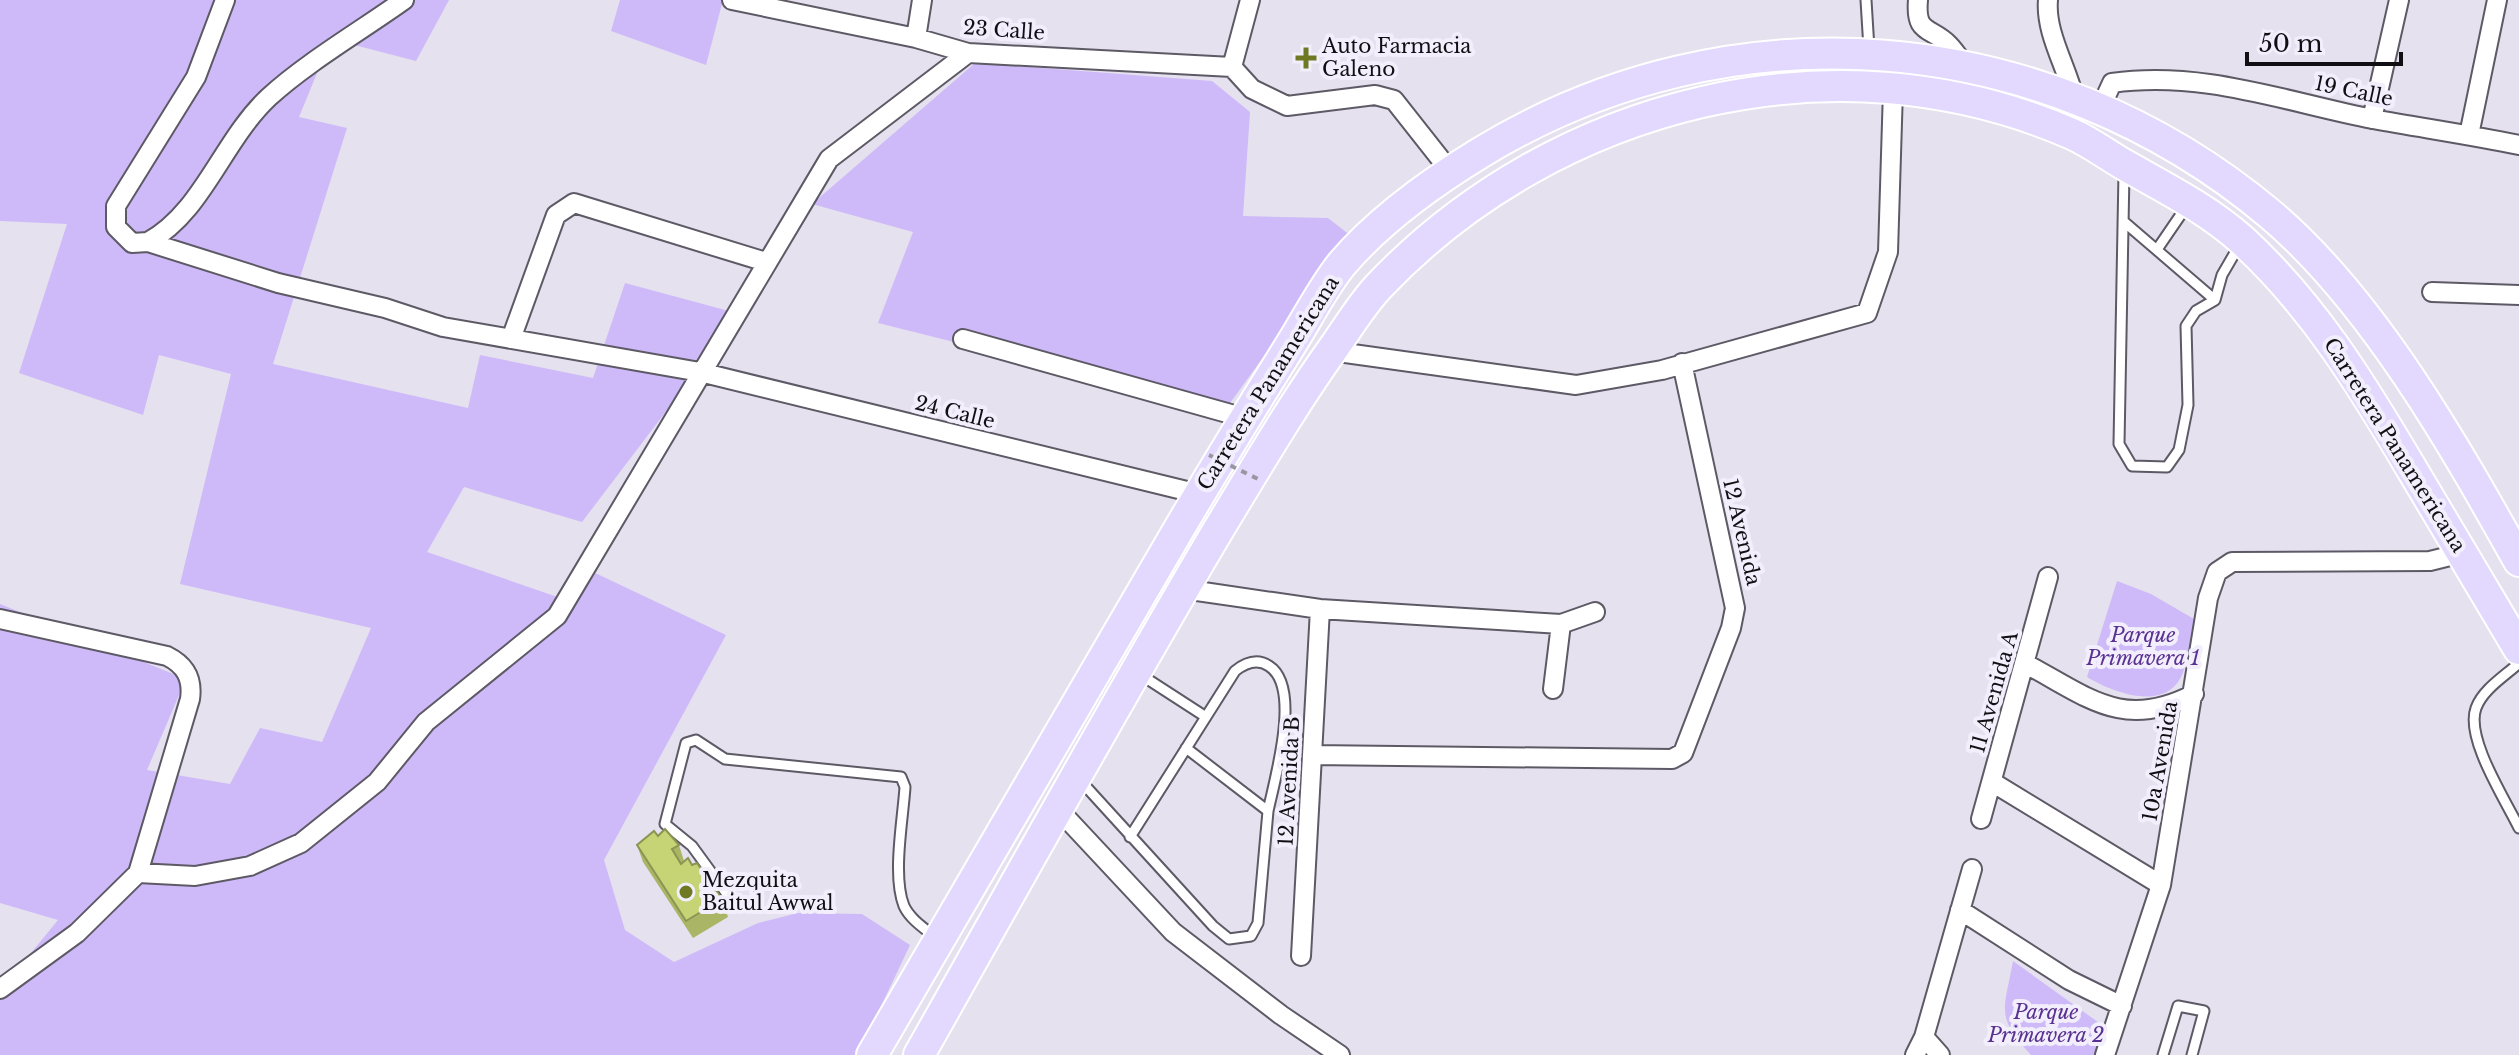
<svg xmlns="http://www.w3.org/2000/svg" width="2519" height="1055" viewBox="0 0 2519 1055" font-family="'Libre Baskerville',serif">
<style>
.green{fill:#cebaf8}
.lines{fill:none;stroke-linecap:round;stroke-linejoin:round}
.service-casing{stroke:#5d5965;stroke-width:13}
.minor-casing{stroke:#5d5965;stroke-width:22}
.trunk-casing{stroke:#fff;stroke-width:34}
.service{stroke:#fff;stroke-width:9}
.minor{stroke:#fff;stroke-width:18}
.trunk{stroke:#e3d8fe;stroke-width:30}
.path-bridge{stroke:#9996a1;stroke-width:4;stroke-dasharray:6 6;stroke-linecap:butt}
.wall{fill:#aab665}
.building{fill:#c6d476;stroke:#8b9453;stroke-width:2}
.poi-dot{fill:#6f7924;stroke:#f2eefc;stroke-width:3}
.labels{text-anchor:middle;stroke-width:8;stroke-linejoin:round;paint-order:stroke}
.street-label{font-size:20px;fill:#110f14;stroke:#f2eefc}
.poi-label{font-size:20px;fill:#110f14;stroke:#f2eefc;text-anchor:start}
.park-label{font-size:20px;font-style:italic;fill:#593190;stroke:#f2eefc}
</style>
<rect width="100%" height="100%" fill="#e5e1ef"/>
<!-- green -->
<path class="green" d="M0 0H449L416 61 331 39 299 117 347 128 273 364 468 408 480 355 593 378 625 283 740 314 582 522 464 487 427 552 575 603 591 571 726 635 604 860 625 930 674 962 758 923 798 913 862 914 910 945 858 1055H0V991L58 920 0 903V604L186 679 147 770 230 784 260 728 322 742 371 628 180 584 231 374 159 355 143 415 19 373 67 224 0 221Z
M620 0H723L706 65 611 31Z
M975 63 1212 81 1250 112 1243 216 1328 218 1351 236 1225 410 878 323 913 232 812 204Z
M2117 581 2151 594 2194 619C2190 636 2189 659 2182 675 2165 713 2112 692 2087 677Z
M2013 961 2109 1030 2098 1055H2031C1995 1016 2004 1011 2013 961Z"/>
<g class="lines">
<defs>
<path id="service" d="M1866 0 1869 49
M2124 172 2119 444 2132 466 2167 467 2179 450 2188 405 2186 326 2196 311 2215 300 2222 275 2240 244
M2123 221 2215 300
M2158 248 2186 207
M2519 663C2505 676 2483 689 2476 708 2465 738 2505 799 2519 828
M1138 673 1206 717
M1079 779 1213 926 1229 939 1251 936 1258 923 1268 811 1186 748
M1130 837 1235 671C1245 663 1257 658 1269 666 1302 687 1275 778 1268 811
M727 894 692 846 665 824 686 743 696 740 725 759 901 777 905 787C903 819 892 876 904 906 910 919 924 928 935 937
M2163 1055 2178 1006 2204 1011 2192 1055"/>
<path id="minor" d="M225 0 196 77 116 206V227L132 243 148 242 278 283 385 308 443 327 700 372 1199 494
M732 0 916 38 968 53 1232 67
M1250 0 1232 67 1252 89 1287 106 1375 95 1394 100 1450 171
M1918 0C1915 35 1930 26 1949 45 1955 51 1960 59 1965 66
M2048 0C2045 33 2067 67 2074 98
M916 38 922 0
M2101 107 2112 83C2202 70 2286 102 2373 119 2422 128 2471 135 2519 145
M2372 119 2399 0
M2469 135 2497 0
M148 242C203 212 222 141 269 97 306 63 362 30 404 0
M2432 292 2519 295
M511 339 556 215 574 203 766 262
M963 339 1245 418
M1331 351 1576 385 1662 370 1867 313 1888 252 1893 90
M1183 589 1320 609 1561 624 1595 612
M0 619 167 656C185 665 193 678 190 699L138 873 77 933 0 989
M2026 664C2088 697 2123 731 2194 694
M1553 689 1561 624
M1312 755 1672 759 1683 753 1731 628 1735 608 1682 363
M1992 782 2161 885
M1058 809 1173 932 1281 1015 1340 1055
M1981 819 2048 577
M138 873 195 876 250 866 301 843 377 782 426 722 557 616 829 159 968 53
M1960 910 2069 980 2122 1006
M1301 956 1320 609
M1924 1037 1940 1055
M1915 1055 1924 1037 1972 869
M2105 1055 2161 885 2208 598 2217 572 2232 562 2430 561 2462 553"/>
<path id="trunk" d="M872 1055C971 883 1072 711 1173 539 1211 474 1250 410 1290 346 1307 319 1322 289 1341 265 1379 220 1431 183 1480 153 1730 0 2046 26 2270 214 2372 300 2454 445 2519 561
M919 1055C1018 880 1115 704 1217 532 1256 468 1293 404 1337 343 1350 324 1363 303 1379 286 1554 102 1835 30 2072 134 2090 142 2106 154 2123 164 2165 188 2206 208 2242 240 2313 305 2362 385 2410 466 2446 527 2483 588 2519 649"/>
</defs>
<!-- service casing -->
<use href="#service" class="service-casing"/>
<!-- minor casing -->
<use href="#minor" class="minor-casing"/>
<!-- trunk casing -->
<use href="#trunk" class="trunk-casing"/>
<!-- service -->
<use href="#service" class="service"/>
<!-- minor -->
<use href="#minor" class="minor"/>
<!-- trunk -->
<use href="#trunk" class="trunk"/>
<!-- path-bridge -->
<path class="path-bridge" d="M1209 455 1258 479"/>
</g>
<!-- wall -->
<path class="wall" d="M658 836 679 845 684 861 692 865 722 899 728 917 693 938 643 862 637 845Z"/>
<!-- building -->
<path class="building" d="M665 829 679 845 672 849 681 864 688 858 692 865 697 863 722 899 686 921 637 845 654 831 658 836Z"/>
<!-- markers -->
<g class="poi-dot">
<path d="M1302 46h8v8h8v8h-8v8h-8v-8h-8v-8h8z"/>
<circle cx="686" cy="892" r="8"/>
</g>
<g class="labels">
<!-- street labels -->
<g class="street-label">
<text transform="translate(1004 30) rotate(4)" y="7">23 Calle</text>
<text transform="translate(2354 91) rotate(12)" y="7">19 Calle</text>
<text transform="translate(1268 383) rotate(-58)" y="7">Carretera Panamericana</text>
<text transform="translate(955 412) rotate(14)" y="7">24 Calle</text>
<text transform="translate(2395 445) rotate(58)" y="7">Carretera Panamericana</text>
<text transform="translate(1742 532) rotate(77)" y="7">12 Avenida</text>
<text transform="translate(1994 692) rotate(-74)" y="7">11 Avenida A</text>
<text transform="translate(2160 761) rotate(-80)" y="7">10a Avenida</text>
<text transform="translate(1289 781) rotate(-87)" y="7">12 Avenida B</text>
</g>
<!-- poi labels -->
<g class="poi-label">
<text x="1322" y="53">Auto Farmacia<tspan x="1322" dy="23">Galeno</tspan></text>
<text x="702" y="887">Mezquita<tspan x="702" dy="23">Baitul Awwal</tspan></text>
</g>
<!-- park labels -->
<g class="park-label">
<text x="2143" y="642">Parque<tspan x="2143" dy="23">Primavera 1</tspan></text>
<text x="2046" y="1019">Parque<tspan x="2046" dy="23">Primavera 2</tspan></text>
</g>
</g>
<!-- scale -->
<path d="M2247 52v12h154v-12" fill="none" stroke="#110f14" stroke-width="4"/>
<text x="2259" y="52" font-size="24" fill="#110f14" stroke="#f2eefc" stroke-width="6" paint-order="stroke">50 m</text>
</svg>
